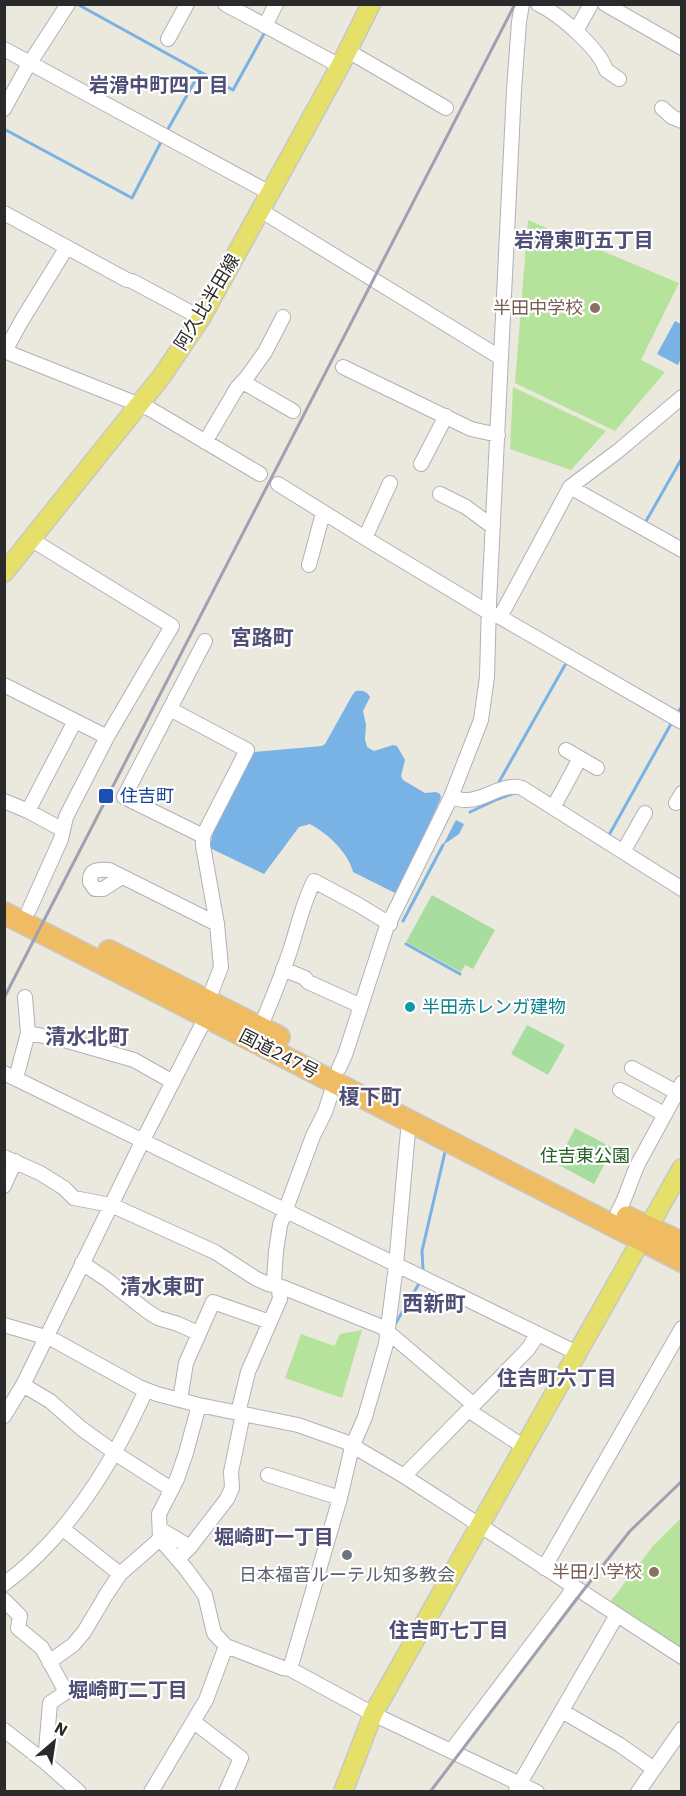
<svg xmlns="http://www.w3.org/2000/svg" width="686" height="1796" viewBox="0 0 686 1796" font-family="'IBM Plex Sans','Noto Sans JP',sans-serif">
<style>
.green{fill:#a7dd9e}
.pitch{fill:#b6e39b}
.water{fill:#79b2e4}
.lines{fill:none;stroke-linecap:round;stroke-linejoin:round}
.stream{stroke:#79b2e4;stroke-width:3}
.minor-casing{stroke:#b1b0bc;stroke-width:16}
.major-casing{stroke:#c8c8c8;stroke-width:21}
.highway-casing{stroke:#c8c8c8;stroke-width:24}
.minor{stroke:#fff;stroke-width:14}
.major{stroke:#e4e069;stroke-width:18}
.highway{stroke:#f0bc63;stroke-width:21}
.rail{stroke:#a1a0b2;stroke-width:3}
.education-dot{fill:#8d6e63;stroke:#fff;stroke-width:2}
.transit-dot{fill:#1a4fb4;stroke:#fff;stroke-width:2}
.culture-dot{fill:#0f9aa8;stroke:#fff;stroke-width:2}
.worship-dot{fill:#6b7280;stroke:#fff;stroke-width:2}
.labels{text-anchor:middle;stroke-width:4.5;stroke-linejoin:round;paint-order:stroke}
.street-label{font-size:18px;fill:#2a2a2a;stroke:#fff}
.education-label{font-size:18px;fill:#785e54;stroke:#fff;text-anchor:end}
.transit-label{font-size:18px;fill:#164399;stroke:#fff;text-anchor:start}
.culture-label{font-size:18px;fill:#0d838f;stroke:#fff;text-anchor:start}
.park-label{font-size:18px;fill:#216020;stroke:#fff}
.worship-label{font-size:18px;fill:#5b616d;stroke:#fff}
.neighbourhood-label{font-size:20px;font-weight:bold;fill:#4f4e76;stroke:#fff}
.quarter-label{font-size:21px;font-weight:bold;fill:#4f4e76;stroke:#fff}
</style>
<rect width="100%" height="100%" fill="#ebe8dd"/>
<!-- green -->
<path class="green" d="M432 895 495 930 473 969 465 965 461 972 406 942Z
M527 1025 565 1045 548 1075 511 1054Z
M575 1128 613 1148 594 1184 557 1164Z"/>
<!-- pitch -->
<path class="pitch" d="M528 220 679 283 641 360 665 372 615 431 515 383Z
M513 387 606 431 571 470 510 449Z
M362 1330 342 1398 285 1378 301 1334 334 1346 340 1334Z
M681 1518V1647L610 1602 653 1546Z"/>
<!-- water -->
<path class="water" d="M675 321 681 324V358L678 365 657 354Z
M356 691C362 690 367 691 370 697L363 711 366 725 365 739 367 747 374 751 393 745 397 746 405 760 401 776 403 780 425 793 436 792 440 794 441 798 397 894 353 872C348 852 328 834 310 824L299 827 264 874 210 848 213 831 254 752 322 746 325 744 353 694Z
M456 820 464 824 459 834 443 845Z"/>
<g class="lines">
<!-- stream -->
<path class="stream" d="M77 4 233 90 265 32
M4 129 132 198 162 140
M168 129 200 72
M645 523 682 458
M677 714 682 706
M499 782 565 665
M470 812 498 799 515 793
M609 835 671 724
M403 921 443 845
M406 944 460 974
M423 1269 422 1251 445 1152
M394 1326 420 1282"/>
<defs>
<path id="minor" d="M225 4 340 66
M538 4C559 14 599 48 606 70L619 79
M605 4 682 48
M265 26 276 4
M576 31 591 4
M168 39 187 4
M4 49 270 193
M348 51 446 108
M662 108 672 117 682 121
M4 109 26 69 68 4
M260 210 501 358
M4 213 127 280 132 281 201 318
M4 351 150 409 260 474
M5 351 22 320 67 247
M343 367 471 429 498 435
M243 382 293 411
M205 442 237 388 247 377 265 352 283 317
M421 464 446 416
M278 484 365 538 488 612 500 617 682 722
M570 487 682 550
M440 494 466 507 493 527
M365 538 390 483
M309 565 323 513
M500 617 570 487 618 451 682 397
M4 685 107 737
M566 750 597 768
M451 797C455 798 460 800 465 800 485 801 502 782 522 788L682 889
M4 801 28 811 63 830
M676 803 682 793
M553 808 580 758
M28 811 75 721
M203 836 124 797 205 641
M623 852 645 813
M122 877 103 889H95L90 882C89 869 99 869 109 870L217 924
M29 910 61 839 66 817 107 737 172 626 32 540
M283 969 305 978 308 982 361 1006
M260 1028C271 1002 282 975 291 948 298 925 303 903 314 881L357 904 390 924
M28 1033 64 1040 134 1060 173 1082
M339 1068 345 1055 386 929 451 797 481 720 487 677 489 603 514 90 519 22 522 4
M632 1068 676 1092
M4 1073 577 1353
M16 1078 28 1033 25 997
M620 1090 664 1114
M4 1157 40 1173 64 1188 74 1198 111 1205 215 1252 255 1278 268 1284 282 1287 382 1327 474 1405
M4 1186 15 1161
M618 1212C627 1196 631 1178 639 1162L682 1083
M82 1263 106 1279 147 1311 158 1318 178 1324 198 1333
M4 1325 52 1339 139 1387 157 1394 199 1405 298 1425 346 1442 404 1476 682 1657
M23 1385 50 1401 82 1429 121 1457 171 1489
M180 1400 186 1363 213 1302 270 1322
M199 1405 186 1453 177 1479 159 1514 160 1539 186 1569 205 1595 214 1633 226 1646 283 1668 290 1669 373 1714 537 1792
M468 1410 524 1447
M238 1413 248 1372 280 1299 279 1290 274 1280 276 1251 280 1225 313 1136 325 1112 335 1082
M4 1416 23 1385 143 1140 206 1017 208 1001 221 967 217 924 203 846V836L247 750 170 709
M268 1475 340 1498
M404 1476 528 1349 538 1334
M63 1529 120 1574
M160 1529 190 1547
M178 1559 190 1547 227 1499 232 1488 231 1472 243 1414
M544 1568 682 1328
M4 1584C68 1537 114 1461 146 1390
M4 1600 20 1616 18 1628 42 1648 66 1692 50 1703 45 1762
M49 1662 73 1645 84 1632 106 1595 120 1574 160 1539
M290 1669 340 1498 352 1447 365 1417 386 1344 396 1265 409 1120
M562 1711 620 1745 654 1769
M194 1722 241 1758 226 1792
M4 1730 45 1762 79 1792
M451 1751 569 1595 573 1587
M516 1790 617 1615
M151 1792 206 1700 226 1646
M638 1792 682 1729"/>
<path id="major" d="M4 573 162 376 201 318 340 66 371 4
M343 1792 373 1714 682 1168"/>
<path id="highway" d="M4 913 682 1261
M109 951 279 1037
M627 1217 682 1243"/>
</defs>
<!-- minor casing -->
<use href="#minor" class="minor-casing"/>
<!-- major casing -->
<use href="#major" class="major-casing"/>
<!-- highway casing -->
<use href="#highway" class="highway-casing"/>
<!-- minor -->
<use href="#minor" class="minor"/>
<!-- major -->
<use href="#major" class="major"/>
<!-- highway -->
<use href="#highway" class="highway"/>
<!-- rail -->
<path class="rail" d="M4 998 515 4
M430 1792 582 1592 630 1531 682 1481"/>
</g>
<!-- markers -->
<g class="education-dot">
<circle cx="595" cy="308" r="6"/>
<circle cx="654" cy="1572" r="6"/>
</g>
<rect class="transit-dot" x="98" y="788" width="16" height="16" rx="3"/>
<circle class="culture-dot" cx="410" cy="1007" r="6"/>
<circle class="worship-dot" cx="347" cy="1555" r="6"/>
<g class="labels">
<!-- street labels -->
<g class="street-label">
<text transform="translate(207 302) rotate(-59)" y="6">阿久比半田線</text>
<text transform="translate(279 1054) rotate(27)" y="6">国道247号</text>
</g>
<!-- education labels -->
<g class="education-label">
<text x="583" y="314">半田中学校</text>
<text x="642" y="1578">半田小学校</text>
</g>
<!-- transit labels -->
<g class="transit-label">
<text x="120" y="802">住吉町</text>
</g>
<!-- culture labels -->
<g class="culture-label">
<text x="422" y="1013">半田赤レンガ建物</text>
</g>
<!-- park labels -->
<g class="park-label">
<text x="585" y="1162">住吉東公園</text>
</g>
<!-- worship labels -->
<g class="worship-label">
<text x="347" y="1581">日本福音ルーテル知多教会</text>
</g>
<!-- neighbourhood labels -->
<g class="neighbourhood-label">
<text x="159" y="92">岩滑中町四丁目</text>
<text x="584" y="247">岩滑東町五丁目</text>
<text x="557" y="1385">住吉町六丁目</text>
<text x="274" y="1544">堀崎町一丁目</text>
<text x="449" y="1637">住吉町七丁目</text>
<text x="128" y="1697">堀崎町二丁目</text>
</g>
<!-- quarter labels -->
<g class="quarter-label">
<text x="262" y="645">宮路町</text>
<text x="87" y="1044">清水北町</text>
<text x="370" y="1104">榎下町</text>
<text x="162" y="1294">清水東町</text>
<text x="434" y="1311">西新町</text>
</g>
</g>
<!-- border -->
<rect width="686" height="1796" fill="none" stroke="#2a2a2a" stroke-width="12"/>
<!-- north arrow -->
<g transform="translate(54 1742) rotate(29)" stroke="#ffffff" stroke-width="4.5" paint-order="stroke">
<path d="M0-4.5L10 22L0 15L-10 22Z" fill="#2a2a2a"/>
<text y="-9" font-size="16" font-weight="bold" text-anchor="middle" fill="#2a2a2a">N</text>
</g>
</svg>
